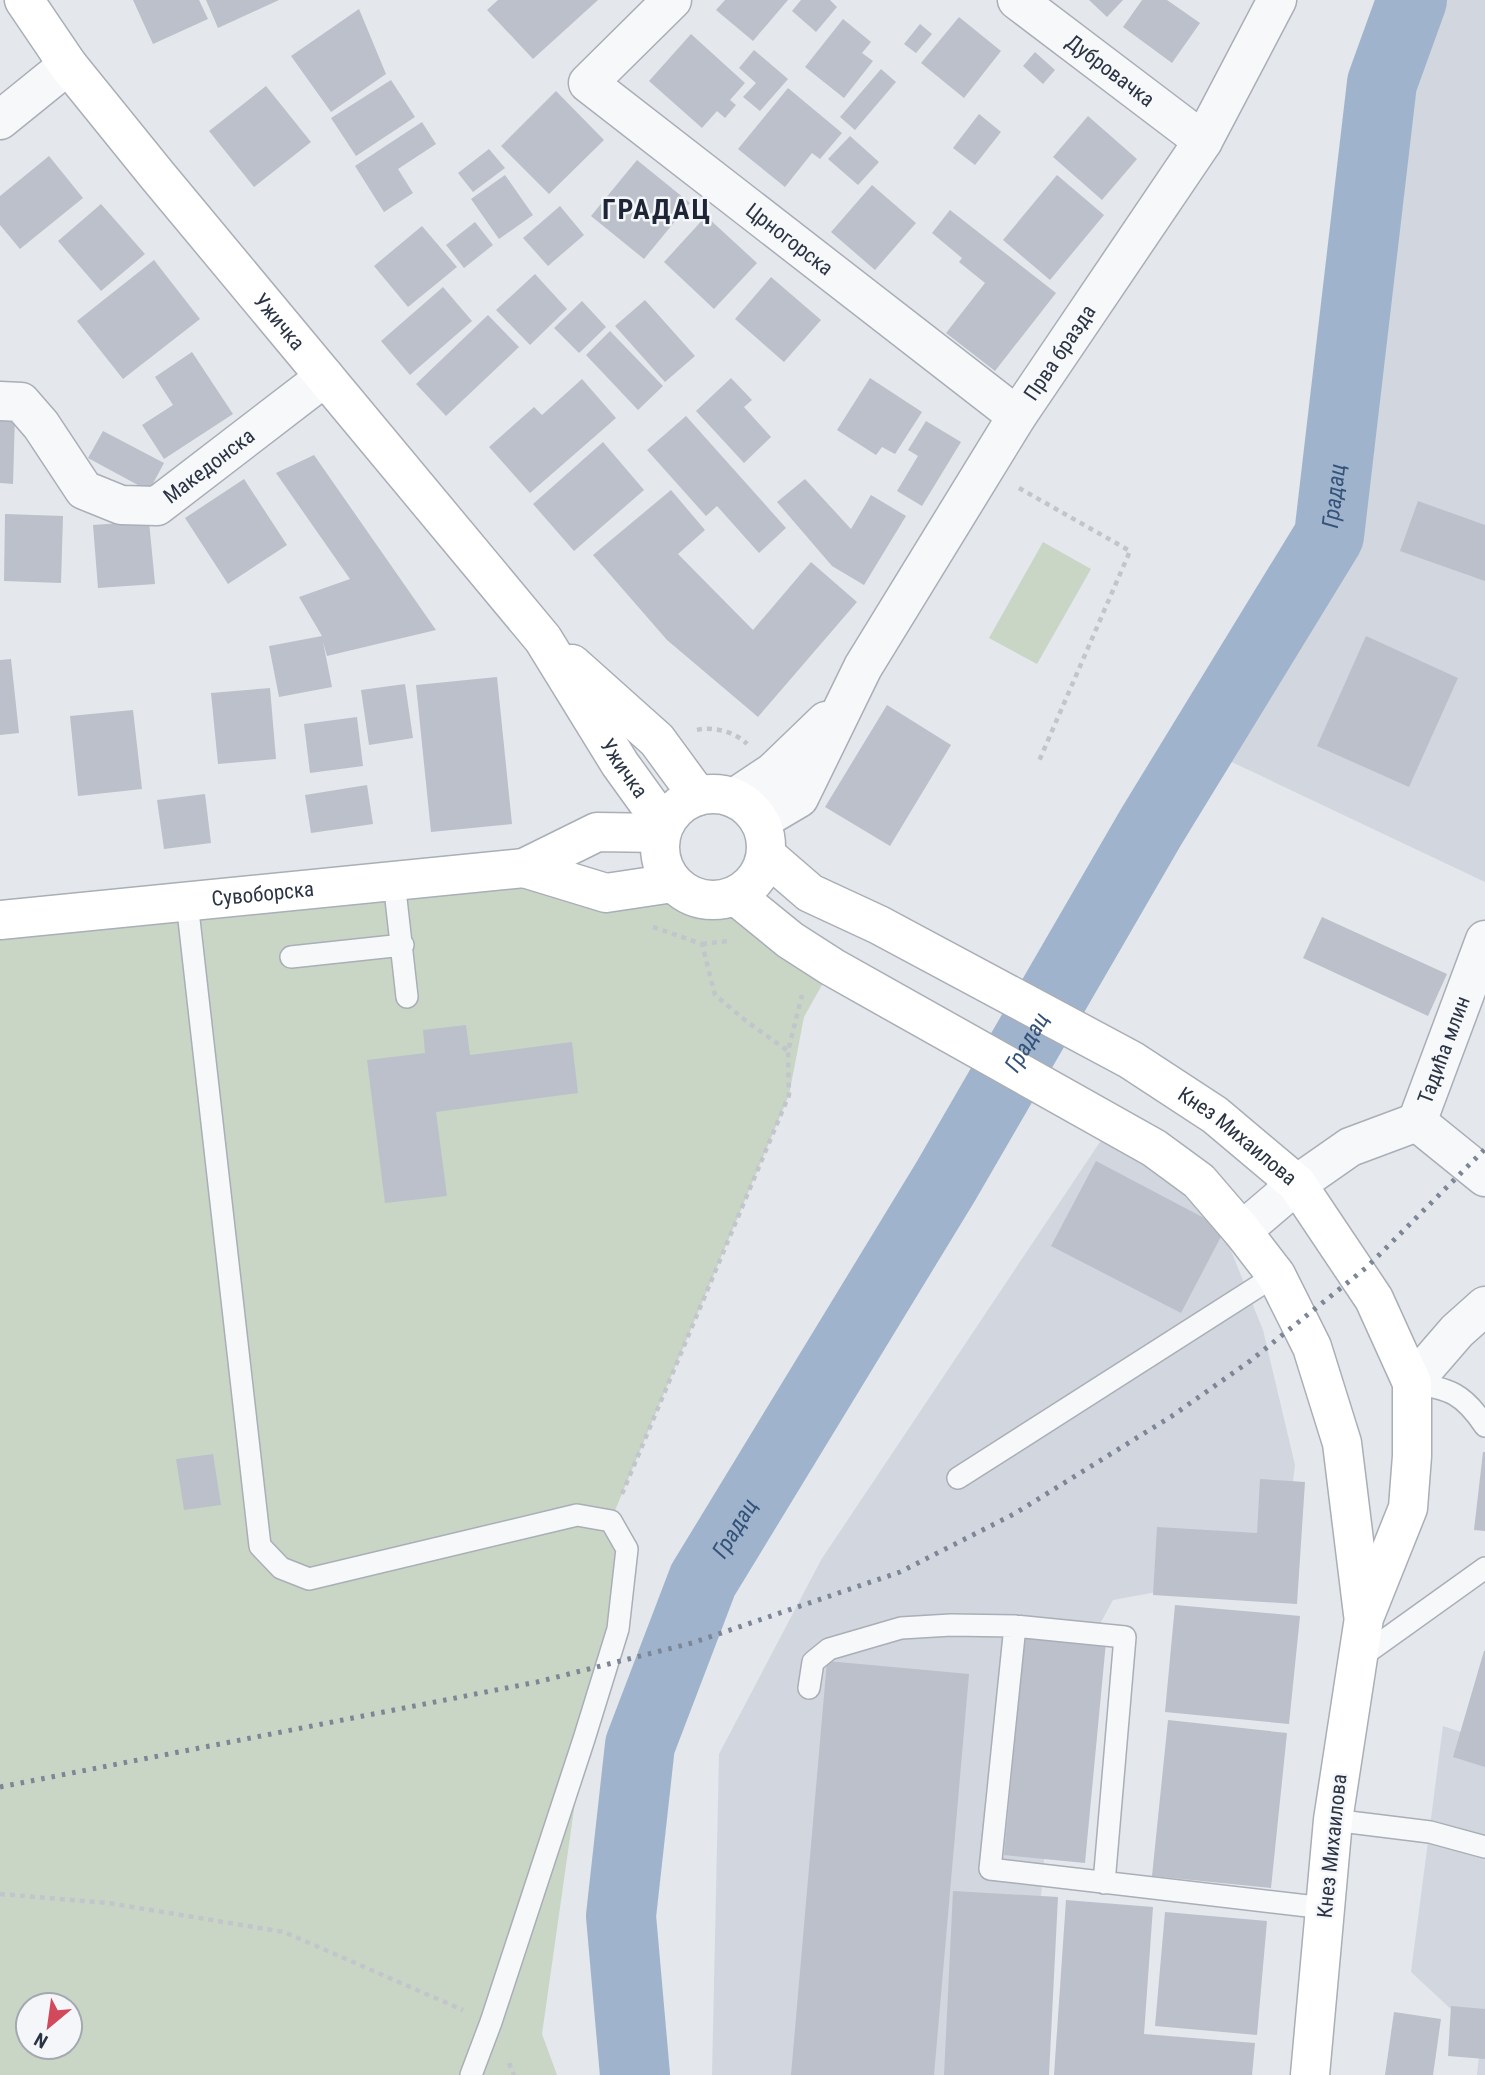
<svg xmlns="http://www.w3.org/2000/svg" width="1485" height="2075" viewBox="0 0 1485 2075" font-family="'Roboto Condensed',sans-serif">
<style>
.built{fill:#d2d6de}
.green{fill:#c9d6c5;fill-rule:evenodd}
.lines{fill:none;stroke-linecap:round;stroke-linejoin:round}
.river{stroke:#9fb4cc;stroke-width:70}
.building{fill:#bbc0ca}
.lane-casing{stroke:#a9aeb7;stroke-width:24}
.street-casing{stroke:#a9aeb7;stroke-width:41}
.secondary-casing{stroke:#a9aeb7;stroke-width:41}
.path{stroke:#c2c5cb;stroke-width:4.5;stroke-dasharray:5 5;stroke-linecap:butt}
.lane{stroke:#f7f8fa;stroke-width:21}
.street{stroke:#f7f8fa;stroke-width:38}
.secondary{stroke:#fff;stroke-width:38}
.rail{stroke:#7d8696;stroke-width:5;stroke-dasharray:3.5 7;stroke-linecap:butt}
.labels{text-anchor:middle;stroke-width:5;stroke-linejoin:round;paint-order:stroke}
.street-label{font-size:21px;fill:#2b3445;stroke:#f4f6f9}
.water-label{font-size:23px;font-style:italic;fill:#34527a;stroke:#f4f6f9}
.district-label{font-size:28px;font-weight:bold;letter-spacing:2px;fill:#1d2536;stroke:#f4f6f9}
</style>
<rect width="100%" height="100%" fill="#e4e7ec"/>
<!-- built -->
<path class="built" d="M1423 0H1485V882L1200 747 1353 488 1409 35Z
M1106 1133 1213 1206 1263 1330 1295 1465 1282 1569 1113 1600 1057 1703 1039 1921 1035 2075H712L719 1754 821 1560Z
M1443 1726 1485 1740V2075H1477L1481 2037 1411 1972Z"/>
<!-- green -->
<path class="green" d="M1043 542 1091 569 1037 664 989 638Z
M524 868 686 894 702 900 719 901 832 967 804 1017 789 1095 611 1520 627 1549 584 1739 542 2034 557 2075H0V922ZM28 2005H70V2047H28Z"/>
<g class="lines">
<!-- river -->
<path class="river" id="s1" d="M635 2075 621 1916 640 1745 703 1580 946 1181 1151 827 1329 536 1382 83 1412 0"/>
</g>
<!-- building -->
<path class="building" d="M133 0H199L208 19 153 44Z
M206 0H279L218 28Z
M498 0H598L533 59 487 10Z
M725 0H788L753 41 716 10Z
M801 0H830L837 7 816 32 792 11Z
M1089 0H1123L1107 17Z
M1142 0H1167L1200 23 1172 63 1123 27Z
M359 9 386 74 331 112 291 56Z
M959 17 1001 51 964 98 921 63Z
M843 19 871 42 862 53 873 61 844 98 805 67Z
M920 24 932 34 916 53 904 44Z
M691 34 745 83 730 100 736 105 725 118 717 111 702 128 649 81Z
M754 50 788 79 760 111 743 97 756 83 739 68Z
M1035 52 1055 70 1043 84 1023 66Z
M881 69 896 82 855 130 840 117Z
M391 80 415 117 356 156 331 118Z
M266 86 311 142 254 187 209 131Z
M788 88 842 133 820 159 812 153 785 187 738 149Z
M556 91 604 140 549 194 501 146Z
M979 114 1001 132 975 165 953 148Z
M1088 116 1137 159 1102 200 1053 157Z
M422 122 436 144 398 169 413 193 384 212 355 166Z
M850 136 879 162 858 185 828 159Z
M489 149 505 168 473 192 458 173Z
M49 156 83 198 20 249 0 225V196Z
M637 160 690 203 644 259 591 216Z
M505 175 533 215 499 239 471 199Z
M1057 175 1104 215 1050 280 1003 240Z
M872 185 916 223 875 270 831 232Z
M101 204 145 254 101 291 58 241Z
M560 206 584 235 548 266 523 238Z
M950 210 1056 293 995 371 946 333 985 283 959 262 962 258 932 233Z
M706 216 757 263 714 309 664 262Z
M475 222 493 245 464 268 446 245Z
M422 226 457 267 408 307 374 266Z
M154 260 200 319 123 379 77 321Z
M535 274 567 309 530 345 496 310Z
M771 277 821 320 784 362 735 319Z
M443 287 472 321 410 375 381 341Z
M645 300 695 356 665 382 615 326Z
M582 301 606 327 579 353 554 328Z
M488 315 519 347 446 416 416 384Z
M610 331 663 386 638 410 586 355Z
M192 352 233 414 164 459 142 425 173 405 155 377Z
M731 378 752 400 744 407 771 437 744 463 696 411Z
M870 378 922 412 895 454 882 447 876 455 837 430Z
M582 379 616 418 530 493 489 447 534 407 542 415Z
M0 414 15 415 13 484 0 483Z
M686 416 786 528 759 553 717 506 706 516 647 450Z
M926 421 961 442 922 506 897 491 918 456 908 450Z
M103 431 164 463 149 491 88 458Z
M603 442 644 490 574 551 533 504Z
M314 455 436 630 327 656 323 642 332 687 279 697 269 646 322 636 299 597 350 579 276 473Z
M244 479 287 545 228 584 185 518Z
M805 479 851 529 871 495 906 516 864 585 832 566 777 502Z
M671 490 705 530 678 554 753 630 811 562 857 602 758 717 667 640 593 555Z
M1418 501 1485 525V581L1400 551Z
M5 514 63 516 61 583 4 581Z
M149 521 155 584 98 588 93 525Z
M1366 636 1458 678 1409 787 1317 746Z
M11 659 19 733 0 735V660Z
M497 677 512 824 431 832 416 685Z
M405 684 413 738 369 745 361 690Z
M270 688 276 759 218 764 211 693Z
M887 705 951 745 890 846 825 807Z
M133 710 142 789 78 796 70 716Z
M357 717 363 766 310 773 304 724Z
M367 785 373 824 311 833 305 795Z
M205 794 211 843 164 849 157 800Z
M1322 917 1447 974 1428 1016 1303 958Z
M466 1025 470 1055 572 1042 578 1093 436 1112 447 1196 385 1203 367 1060 425 1053 423 1030Z
M1096 1161 1225 1229 1181 1313 1051 1246Z
M1483 1452H1485V1531L1474 1530Z
M213 1454 221 1505 184 1510 176 1459Z
M1260 1479 1305 1482 1297 1604 1153 1595 1157 1527 1257 1533Z
M1175 1605 1300 1616 1289 1724 1165 1712Z
M1025 1635 1106 1642 1085 1863 1004 1855Z
M1484 1651H1485V1767L1453 1757Z
M827 1661 969 1674 934 2075H791Z
M1168 1720 1287 1733 1271 1888 1152 1876Z
M953 1891 1058 1897 1049 2075H944Z
M1066 1900 1153 1907 1144 2034 1255 2043 1252 2075H1054Z
M1165 1912 1267 1921 1257 2035 1155 2026Z
M1451 2006 1485 2009V2059L1448 2056Z
M1394 2012 1441 2019 1433 2075H1385Z"/>
<g class="lines">
<defs>
<path id="lane" d="M394 881 407 997
M187 902 260 1546 281 1568 309 1579 577 1515 611 1521 627 1549 618 1629 584 1739 491 2022 471 2075
M291 957 403 945
M1412 1383C1450 1389 1463 1393 1485 1426
M958 1478 1276 1275
M1015 1626 990 1869 1325 1908
M1358 1659 1485 1568
M809 1688 813 1662 829 1649 901 1628 951 1625 1015 1626 1125 1637 1104 1883
M1333 1820 1430 1832 1485 1847"/>
<g id="street">
<path id="s2" d="M672 0 588 83 1017 416"/>
<path id="s3" d="M1017 0 1203 141"/>
<path d="M0 120 68 65"/>
<path id="s4" d="M0 401 21 402 41 425 84 490 121 505 157 506 325 377"/>
<path d="M734 798 773 772 826 721"/>
<path id="s5" d="M760 821 799 798 863 667 1017 416 1203 141 1277 0"/>
<path id="s6" d="M1417 1122 1485 940"/>
<path d="M1417 1122 1485 1177"/>
<path d="M1242 1231 1297 1184 1350 1147 1417 1122"/>
<path d="M1412 1383 1457 1331 1485 1306"/>
</g>
<g id="secondary">
<path id="s7" d="M24 0 68 65 157 175 543 639 620 764 664 825"/>
<path d="M572 664 657 740 698 796"/>
<circle cx="713" cy="847" r="53"/>
<path id="s8" d="M766 855 810 893 879 925 1131 1060 1215 1115 1297 1184 1374 1299 1412 1383V1456L1408 1508 1364 1618 1333 1820 1310 2075"/>
<path d="M524 868 606 893 673 883"/>
<path d="M736 896 790 940 832 967 1154 1148 1199 1181 1242 1231 1276 1275 1312 1347 1342 1443 1363 1614"/>
<path id="s9" d="M0 920 524 868 597 832 661 833"/>
</g>
</defs>
<!-- lane casing -->
<use href="#lane" class="lane-casing"/>
<!-- street casing -->
<use href="#street" class="street-casing"/>
<!-- secondary casing -->
<use href="#secondary" class="secondary-casing"/>
<!-- path -->
<path class="path" d="M1019 488 1130 551 1039 761
M697 730C712 726 736 732 747 744
M653 927 702 944 715 995 746 1021 788 1051
M702 944 728 941
M622 1494 789 1095 788 1051 802 995
M0 1894 108 1903 284 1932 463 2010
M509 2063 514 2075"/>
<!-- lane -->
<use href="#lane" class="lane"/>
<!-- street -->
<use href="#street" class="street"/>
<!-- secondary -->
<use href="#secondary" class="secondary"/>
<!-- rail -->
<path class="rail" d="M0 1787 537 1682 692 1643 900 1572 1014 1514 1172 1416 1250 1361 1367 1267 1485 1149"/>
</g>
<g class="labels">
<!-- street labels -->
<g class="street-label">
<text dy="7" stroke="none"><textPath href="#s3" startOffset="117">Дубровачка</textPath></text>
<text dy="7" stroke="none"><textPath href="#s2" startOffset="373">Црногорска</textPath></text>
<text dy="7" stroke="none"><textPath href="#s7" startOffset="411">Ужичка</textPath></text>
<text dy="7" stroke="none"><textPath href="#s5" startOffset="562">Прва бразда</textPath></text>
<text dy="7" stroke="none"><textPath href="#s4" startOffset="271">Македонска</textPath></text>
<text dy="7" stroke="none"><textPath href="#s7" startOffset="976">Ужичка</textPath></text>
<text dy="7" stroke="none"><textPath href="#s9" startOffset="264">Сувоборска</textPath></text>
<text dy="7" stroke="none"><textPath href="#s6" startOffset="77">Тадића млин</textPath></text>
<text dy="7" stroke="none"><textPath href="#s8" startOffset="551">Кнез Михаилова</textPath></text>
<text transform="translate(1332 1846) rotate(-84)" y="7">Кнез Михаилова</text>
</g>
<!-- water labels -->
<g class="water-label">
<text dy="8" stroke="none"><textPath href="#s1" startOffset="1766">Градац</textPath></text>
<text dy="8" stroke="none"><textPath href="#s1" startOffset="1136">Градац</textPath></text>
<text dy="8" stroke="none"><textPath href="#s1" startOffset="569">Градац</textPath></text>
</g>
<!-- district labels -->
<g class="district-label">
<text x="657" y="219">ГРАДАЦ</text>
</g>
</g>
<!-- north arrow -->
<g transform="translate(49 2026) rotate(209)"><circle r="33" fill="#f4f6f9" stroke="#a4a8b1" stroke-width="2"/>
<path d="M0-5L12 26L0 18L-12 26Z" fill="#d1495b"/>
<text y="-10" font-size="19" font-weight="bold" text-anchor="middle" fill="#2b3445">N</text>
</g>
</svg>
